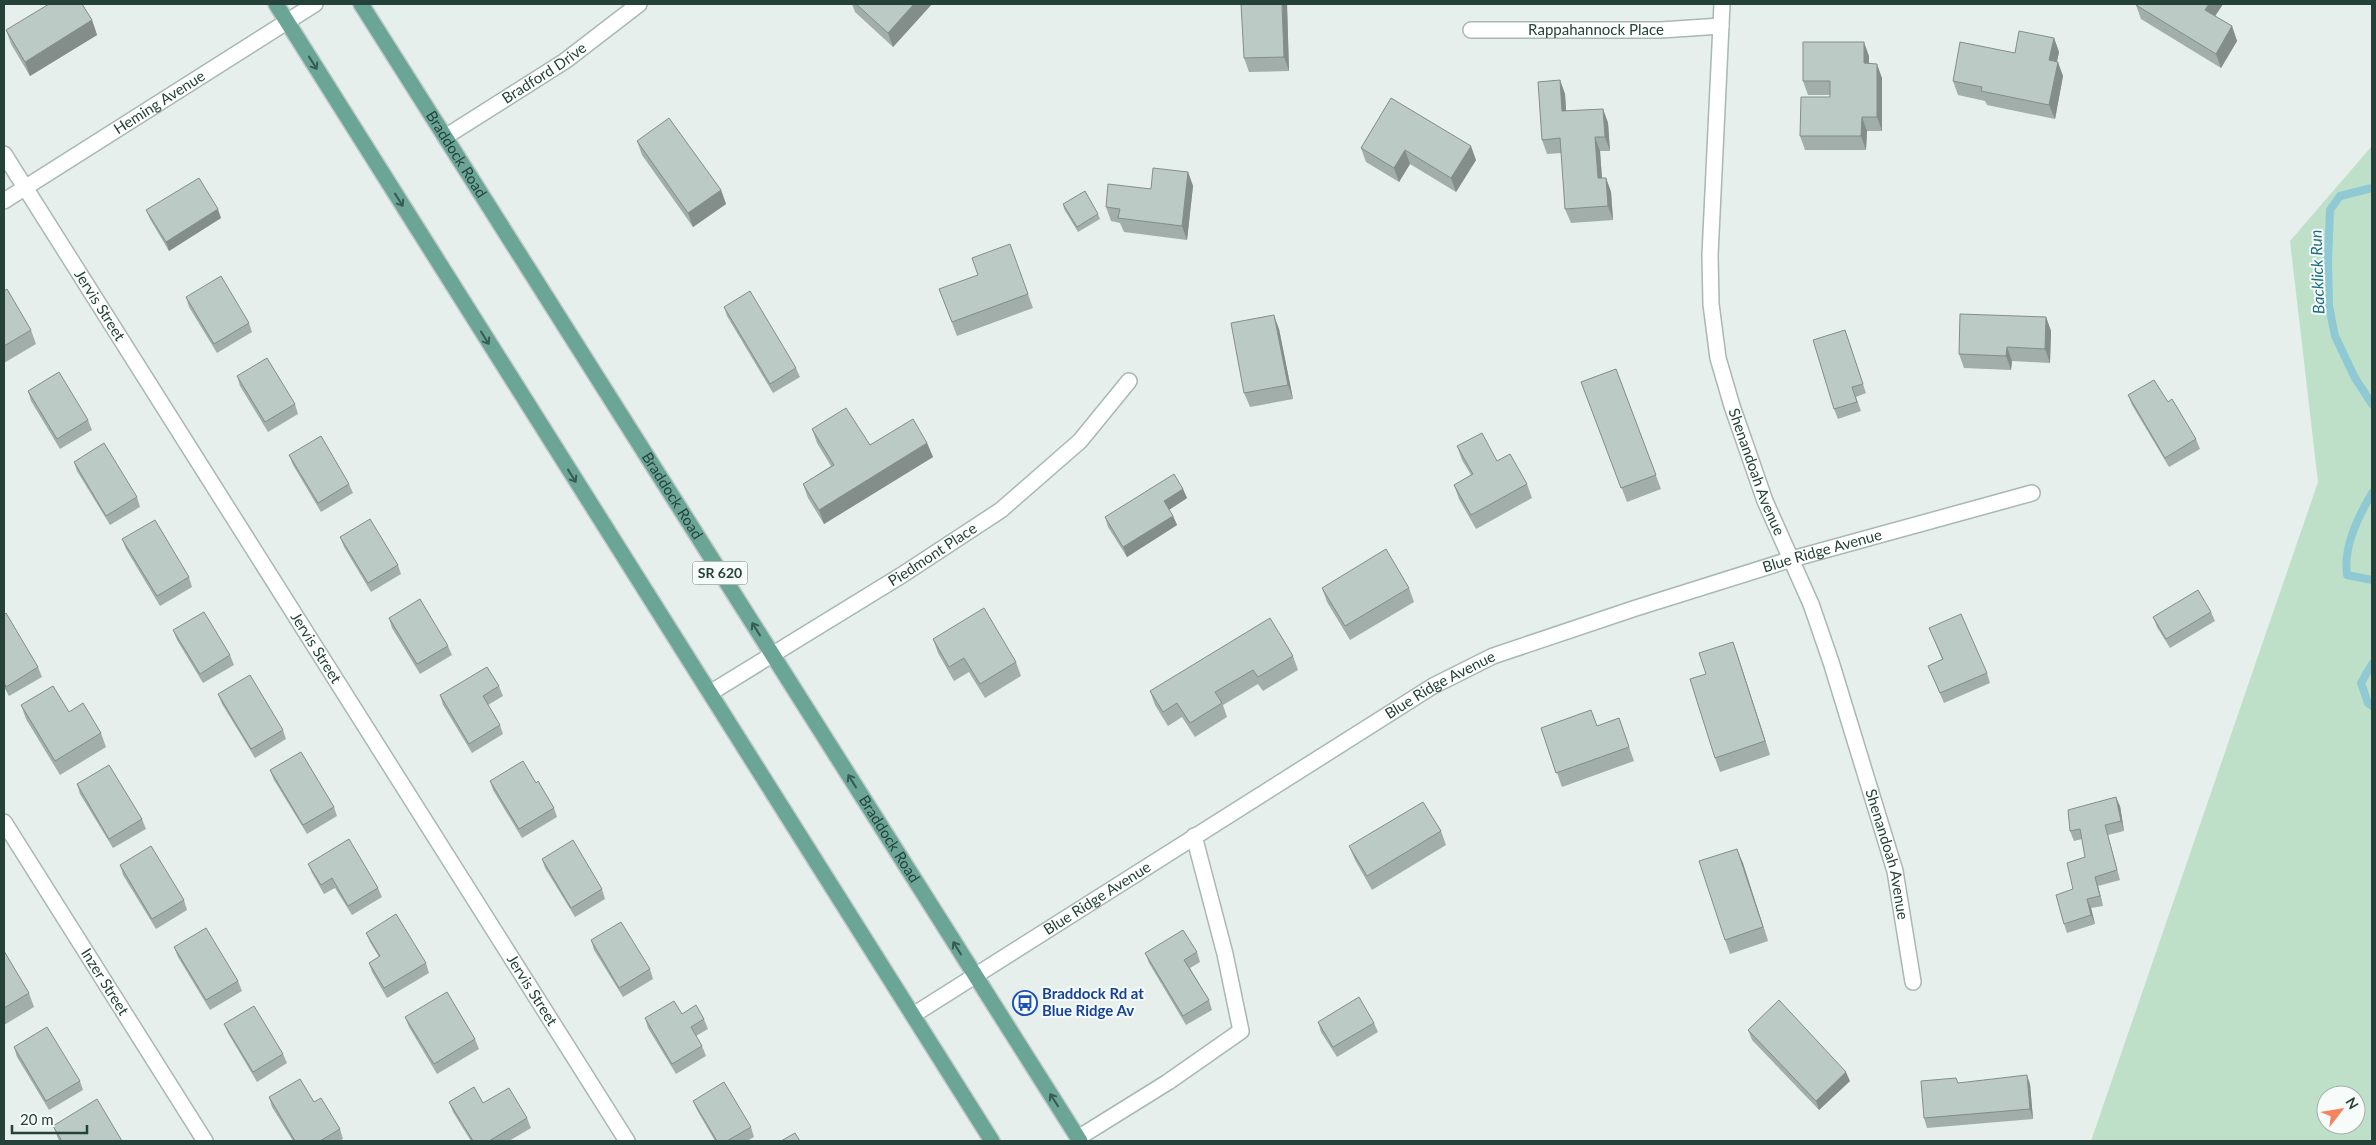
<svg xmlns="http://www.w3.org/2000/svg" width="2376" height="1145" viewBox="0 0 2376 1145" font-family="Lato,sans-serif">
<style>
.green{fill:#bfe0c8;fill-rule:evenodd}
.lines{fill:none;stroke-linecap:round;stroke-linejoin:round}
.stream{stroke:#8ec9d4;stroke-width:8}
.service-casing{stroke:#a8b8b2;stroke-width:18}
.minor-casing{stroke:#a8b8b2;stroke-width:18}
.tertiary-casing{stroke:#a8b8b2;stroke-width:18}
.primary-casing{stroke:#c2cac8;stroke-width:18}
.service{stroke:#fff;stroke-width:15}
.minor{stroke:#fff;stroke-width:15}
.tertiary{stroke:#fff;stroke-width:15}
.primary{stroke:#6aa596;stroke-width:15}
.wall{fill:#a1aea9}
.shaded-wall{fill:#838d89}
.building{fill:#bbcac4;stroke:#838d89}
.oneway{stroke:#365b51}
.labels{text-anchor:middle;stroke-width:4;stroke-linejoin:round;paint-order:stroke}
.shield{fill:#f7fbf9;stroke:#637a73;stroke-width:1}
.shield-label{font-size:14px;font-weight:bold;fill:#24423a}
.street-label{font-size:15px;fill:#24423a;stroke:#f7fbf9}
.transit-label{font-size:15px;font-weight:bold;fill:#164399;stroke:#f7fbf9;text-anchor:start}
.water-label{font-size:16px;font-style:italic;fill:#1c6f80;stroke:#f7fbf9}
</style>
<rect width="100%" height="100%" fill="#e6efeb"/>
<!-- green -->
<path class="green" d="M2371 4 2372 1141H2091L2318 482 2290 241 2371 147ZM2326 1095H2356V1125H2326Z"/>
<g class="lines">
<!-- stream -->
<path class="stream" d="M2372 188 2340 196 2330 210 2328 261 2329 306 2335 336 2355 378 2372 404
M2372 493C2358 517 2343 547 2347 575L2372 580
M2372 664 2361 683 2368 703 2372 706"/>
<defs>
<path id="service" d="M1078 1138 1168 1082 1241 1031 1225 954 1194 836"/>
<g id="minor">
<path id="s1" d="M1722 4 1710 255 1711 304 1718 358 1732 406 1765 501 1811 604 1831 662 1895 871 1913 982"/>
<path id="s2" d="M1471 30H1661L1721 26"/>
<path id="s3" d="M445 137 565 61 639 4"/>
<path id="s4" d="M4 154 627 1141"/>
<path id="s5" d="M710 693 902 575 1001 510 1080 441 1129 381"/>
<path id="s6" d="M4 822 205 1141"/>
<path id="s7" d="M913 1015 1433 686 1493 656 1636 608 1792 559 2032 493"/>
</g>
<g id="tertiary">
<path id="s8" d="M4 201 315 4"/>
</g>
<g id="primary">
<path d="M276 4 992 1141"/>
<path id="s9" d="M361 4 1080 1141"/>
</g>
</defs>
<!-- service casing -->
<use href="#service" class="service-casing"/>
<!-- minor casing -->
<use href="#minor" class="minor-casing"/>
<!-- tertiary casing -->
<use href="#tertiary" class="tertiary-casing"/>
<!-- primary casing -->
<use href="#primary" class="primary-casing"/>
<!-- service -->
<use href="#service" class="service"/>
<!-- minor -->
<use href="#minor" class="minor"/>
<!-- tertiary -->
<use href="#tertiary" class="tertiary"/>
<!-- primary -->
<use href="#primary" class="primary"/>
</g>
<!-- wall -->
<path class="wall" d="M852 4H932L893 47 855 12Z
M1287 4 1289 71 1249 72 1244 58Z
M2223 4 2215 16 2232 26 2237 41 2221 68 2141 19 2136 5Z
M92 20 97 35 30 76 11 44 6 30Z
M2054 38 2059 52 2057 62 2063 76 2055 119 1987 105 1985 101 1958 95 1953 81 2015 53Z
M1869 56V63L1882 78V131H1867L1866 150H1805L1800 136 1830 97V95H1808L1803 81Z
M1560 80 1565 94 1566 111 1603 109 1608 123 1610 151H1600L1602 178H1606L1611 192 1613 220 1571 223 1565 209 1562 153 1547 154 1542 140Z
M1391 98 1476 160 1456 192 1410 164 1399 182 1366 162 1361 148Z
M637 141 721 190 726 204 693 227 642 155Z
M1188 172 1193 186 1187 240 1124 232 1120 223 1111 221 1106 207 1151 189Z
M1063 204 1098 214 1100 219 1078 232 1064 209Z
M146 210 221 218 169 251 150 219Z
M939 289 1028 294 1033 308 957 336Z
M4 291 31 330 36 344 4 363Z
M186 297 249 323 252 332 217 353 189 307Z
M724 307 796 368 800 377 773 393 727 316Z
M2046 317 2051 331 2050 363 2012 361 2011 370 1964 368 1959 354Z
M1279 329 1293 399 1250 407 1244 393Z
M1845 330 1866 393 1856 397 1861 411 1838 419 1834 409Z
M1616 369 1661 489 1627 502 1581 382Z
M237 376 295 404 298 414 268 432 240 386Z
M28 391 88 420 92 430 60 449 31 401Z
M2128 395 2168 402 2196 439 2200 449 2169 467 2132 405Z
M812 429 870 445 927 443 933 457 824 524 808 498 803 484 831 466 817 443Z
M1457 446 1497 461 1527 484 1532 498 1476 529 1459 499 1454 485 1471 475 1462 460Z
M289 455 349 484 353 493 321 512 293 465Z
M74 462 137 497 140 507 110 525 77 471Z
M1183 489 1187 498 1169 510 1173 516 1177 525 1127 557 1108 527 1105 517Z
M340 537 398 565 401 574 371 592 344 547Z
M122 539 189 577 192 587 160 606 126 549Z
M1322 588H1409L1414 602 1350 640 1327 602Z
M2211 612 2215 621 2170 648 2157 627 2153 617Z
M4 615 38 667 42 677 9 696 4 687Z
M389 618 448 646 452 655 420 674 392 628Z
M1929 628 1987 673 1990 683 1944 703 1928 666 1942 659Z
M173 630 230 655 234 665 203 683 177 640Z
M933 639 1016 662 1021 676 985 698 969 672 954 681 938 653Z
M1733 642 1770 755 1720 772 1715 758 1706 674Z
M1293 656 1298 670 1263 691 1258 684 1223 705 1227 717 1195 737 1182 717 1168 726 1155 705 1150 691Z
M499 686 503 696 488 705 500 725 503 734 472 753 443 705 440 695Z
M218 694 283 730 286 739 255 758 222 704Z
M21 705 69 712 101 733 106 747 60 775 26 719Z
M1619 718 1634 761 1562 787 1541 728 1597 726Z
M270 770 334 807 337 816 307 834 274 780Z
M490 781 536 783 554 808 557 817 522 838 493 790Z
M77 784 142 819 146 829 113 848 80 794Z
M2120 806 2124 831 2108 835 2120 880 2098 886 2103 906 2091 908 2095 924 2067 933 2064 924 2073 889 2085 857 2082 839 2074 841 2070 831Z
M1441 831 1446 845 1372 890 1355 860 1349 846Z
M1737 849 1768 941 1730 954 1725 940Z
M542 859 602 889 605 899 575 917 545 868Z
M308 864 378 888 382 897 352 915 335 888 324 894 312 873Z
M120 865 184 900 187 910 156 929 123 875Z
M366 933 426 963 429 973 387 998 372 972 369 963 379 957 370 942Z
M591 940 650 969 653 979 623 997 594 950Z
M174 947 238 981 242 991 210 1010 178 957Z
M4 951 29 993 34 1007 4 1025Z
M1197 952 1200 962 1190 968 1209 1000 1212 1010 1186 1025 1149 963 1145 953Z
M682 1014 704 1019 708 1029 696 1036 702 1046 706 1056 676 1074 648 1028 645 1018Z
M405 1017 475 1039 479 1049 437 1074 409 1027Z
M1318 1022 1374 1023 1378 1032 1337 1057 1321 1032Z
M224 1024 283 1054 287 1063 257 1082 228 1033Z
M1748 1030 1850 1081 1819 1110 1752 1040Z
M14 1047 80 1081 83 1090 49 1110 17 1057Z
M1958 1083 2030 1084 2033 1119 1927 1128 1924 1118Z
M269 1097 314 1102 340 1129 343 1139 339 1141H293L272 1107Z
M693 1101 751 1127 754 1137 747 1141H715L697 1110Z
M449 1102 483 1103 527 1118 531 1128 509 1141H471L453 1112Z
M53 1126 122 1141H59Z"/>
<!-- shaded-wall -->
<path class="shaded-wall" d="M914 4H932L893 47 888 33Z
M1282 4H1287L1289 71 1284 57Z
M2209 4H2223L2210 24 2205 10Z
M92 20 97 35 30 76 25 62Z
M2232 26 2237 41 2221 68 2216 54Z
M2054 38 2059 52 2054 74 2049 60Z
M1864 42 1869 56V77L1864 63Z
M2058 62 2063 76 2055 119 2049 105Z
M1877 64 1882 78V131L1877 117Z
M1560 80 1565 94 1567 125 1562 111Z
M1603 109 1608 123 1610 151 1605 137Z
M1862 117 1867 131 1866 150 1861 136Z
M1595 137 1600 151 1603 193 1598 178Z
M1471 146 1476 160 1456 192 1451 178Z
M1405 150 1410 164 1399 182 1394 168Z
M1188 172 1193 186 1187 240 1182 226Z
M1606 178 1611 192 1613 220 1608 206Z
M721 190 726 204 693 227 688 213Z
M218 209 221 218 169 251 166 242Z
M1274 315 1279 329 1293 399 1288 385Z
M2046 317 2051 331 2050 363 2045 349Z
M2007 347 2012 361 2011 370 2006 356Z
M927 443 933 457 824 524 819 510Z
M1183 489 1187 498 1167 511 1164 501Z
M1173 516 1177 525 1127 557 1123 547Z
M1733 642 1738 656 1770 755 1765 741Z
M2116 797 2120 806 2124 831 2121 821Z
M1737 849 1743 863 1768 941 1763 927Z
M2095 877 2098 886 2103 906 2100 896Z
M2087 899 2091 908 2095 924 2091 915Z
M1846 1072 1850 1081 1819 1110 1816 1101Z
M2027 1075 2030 1084 2033 1119 2030 1109Z"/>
<!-- building -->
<path class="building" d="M49 4H82L92 20 25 62 6 30Z
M856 4H914L888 33Z
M1241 4H1282L1284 57 1244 58Z
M2136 4H2209L2205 10 2232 26 2216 54 2136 5Z
M2019 31 2054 38 2049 60 2058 62 2049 105 1981 91 1982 87 1953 81 1960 42 2015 53Z
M1803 42H1864V63L1877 64V117H1862L1861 136H1800L1801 97H1830V81H1803Z
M1560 80 1562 111 1603 109 1605 137H1595L1598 178H1606L1608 206 1565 209 1560 138 1542 140 1538 82Z
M1391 98 1471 146 1451 178 1405 150 1394 168 1361 148Z
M669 118 721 190 688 213 637 141Z
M1153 168 1188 172 1182 226 1118 218 1120 209 1106 207 1108 184 1151 189Z
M199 178 218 209 166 242 146 210Z
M1085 191 1098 214 1077 227 1063 204Z
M1010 244 1028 294 952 322 939 289 978 275 972 258Z
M221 276 249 323 214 344 186 297Z
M7 289 31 330 4 346V291Z
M750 291 796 368 770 384 724 307Z
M1960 314 2046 317 2045 349 2007 347 2006 356 1959 354Z
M1274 315 1288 385 1244 393 1231 323Z
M1845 330 1863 384 1852 387 1857 402 1834 409 1813 340Z
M267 358 295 404 265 422 237 376Z
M1616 369 1656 475 1621 488 1581 382Z
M59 372 88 420 57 439 28 391Z
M2154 380 2168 402 2172 399 2196 439 2165 458 2128 395Z
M846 408 870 445 913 419 927 443 819 510 803 484 834 465 812 429Z
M1482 433 1497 461 1510 454 1527 484 1471 515 1454 485 1473 474 1457 446Z
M321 436 349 484 318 503 289 455Z
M104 443 137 497 106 516 74 462Z
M1174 474 1183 489 1164 501 1173 516 1123 547 1105 517Z
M370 519 398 565 368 583 340 537Z
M155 520 189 577 157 596 122 539Z
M1386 549 1409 588 1345 626 1322 588Z
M2198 590 2211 612 2166 639 2153 617Z
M420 599 448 646 417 664 389 618Z
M984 608 1016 662 980 684 964 658 949 667 933 639Z
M204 612 230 655 200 674 173 630Z
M6 613 38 667 6 687 4 683V615Z
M1961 614 1987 673 1940 693 1928 666 1943 659 1929 628Z
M1270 618 1293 656 1258 677 1253 670 1215 692 1222 703 1190 723 1177 703 1163 712 1150 691Z
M1733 642 1765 741 1715 758 1690 679 1706 674 1699 653Z
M487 667 499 686 483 696 500 725 469 744 440 695Z
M250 675 283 730 251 749 218 694Z
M53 686 69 712 83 703 101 733 55 761 21 705Z
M1591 710 1597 726 1619 718 1629 747 1556 773 1541 728Z
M301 752 334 807 303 825 270 770Z
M523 761 536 783 538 781 554 808 519 829 490 781Z
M109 765 142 819 109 839 77 784Z
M2116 797 2121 821 2105 825 2117 870 2095 877 2100 896 2087 899 2091 915 2064 924 2056 895 2073 889 2067 863 2085 857 2080 829 2070 831 2068 810Z
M1423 802 1441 831 1367 876 1349 846Z
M349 839 378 888 348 906 332 878 321 885 308 864Z
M573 840 602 889 571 908 542 859Z
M151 846 184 900 152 919 120 865Z
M1737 849 1763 927 1725 940 1699 861Z
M396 914 426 963 384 988 369 963 380 956 366 933Z
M621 922 650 969 619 988 591 940Z
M206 928 238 981 206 1000 174 947Z
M1183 930 1197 952 1184 960 1209 1000 1183 1016 1145 953Z
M4 951 29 993 4 1008Z
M447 992 475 1039 434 1064 405 1017Z
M1359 997 1374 1023 1333 1047 1318 1022Z
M1779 1000 1846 1072 1816 1101 1748 1030Z
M674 1001 682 1014 696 1005 704 1019 691 1027 702 1046 672 1064 645 1018Z
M254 1006 283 1054 253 1072 224 1024Z
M47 1027 80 1081 46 1101 14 1047Z
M2027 1075 2030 1109 1924 1118 1921 1081 1956 1078 1958 1083Z
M300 1079 314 1102 321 1098 340 1129 320 1141H295L269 1097Z
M724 1082 751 1127 727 1141H717L693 1101Z
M474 1087 483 1103 509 1088 527 1118 489 1141H473L449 1102Z
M97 1099 122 1141H62L53 1126Z
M795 1133 800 1141H781Z"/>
<!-- one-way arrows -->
<defs><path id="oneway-shaft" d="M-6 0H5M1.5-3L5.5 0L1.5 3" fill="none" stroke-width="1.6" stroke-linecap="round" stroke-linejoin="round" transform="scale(1.25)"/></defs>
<g class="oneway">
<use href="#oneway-shaft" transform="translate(313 63) rotate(58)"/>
<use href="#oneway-shaft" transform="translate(399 200) rotate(58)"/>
<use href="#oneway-shaft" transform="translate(485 338) rotate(58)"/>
<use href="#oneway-shaft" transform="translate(572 476) rotate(58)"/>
<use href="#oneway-shaft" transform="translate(756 629) rotate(-122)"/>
<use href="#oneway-shaft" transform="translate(852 781) rotate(-122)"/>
<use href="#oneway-shaft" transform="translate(957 948) rotate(-122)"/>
<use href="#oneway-shaft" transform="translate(1054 1100) rotate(-123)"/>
</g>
<!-- icons -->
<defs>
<symbol id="bus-ring" viewBox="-11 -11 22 22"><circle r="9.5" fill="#f7fbf9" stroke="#1a4fb4" stroke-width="1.5"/><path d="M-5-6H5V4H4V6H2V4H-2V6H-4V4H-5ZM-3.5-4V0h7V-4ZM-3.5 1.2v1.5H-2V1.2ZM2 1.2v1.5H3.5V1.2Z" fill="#1a4fb4"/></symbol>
</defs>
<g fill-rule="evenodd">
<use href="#bus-ring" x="1011" y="989" width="28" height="28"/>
</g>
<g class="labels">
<!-- shield labels -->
<rect class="shield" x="692.5" y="561.5" width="55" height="23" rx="4"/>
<g class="shield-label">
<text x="720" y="578">SR 620</text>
</g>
<!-- street labels -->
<g class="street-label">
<text dy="5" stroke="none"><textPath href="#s2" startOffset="125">Rappahannock Place</textPath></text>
<text dy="5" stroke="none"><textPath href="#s3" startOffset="118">Bradford Drive</textPath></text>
<text dy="5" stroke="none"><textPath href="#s8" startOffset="184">Heming Avenue</textPath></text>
<text dy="5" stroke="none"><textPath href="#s9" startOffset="178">Braddock Road</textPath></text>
<text dy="5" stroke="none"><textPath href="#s4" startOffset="179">Jervis Street</textPath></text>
<text dy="5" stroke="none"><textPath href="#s1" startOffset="475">Shenandoah Avenue</textPath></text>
<text dy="5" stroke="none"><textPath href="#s9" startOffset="582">Braddock Road</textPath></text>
<text dy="5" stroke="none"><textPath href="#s7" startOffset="1028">Blue Ridge Avenue</textPath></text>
<text dy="5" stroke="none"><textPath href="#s5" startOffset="262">Piedmont Place</textPath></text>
<text dy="5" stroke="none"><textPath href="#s4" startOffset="584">Jervis Street</textPath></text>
<text dy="5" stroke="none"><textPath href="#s7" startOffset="622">Blue Ridge Avenue</textPath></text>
<text dy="5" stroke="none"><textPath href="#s9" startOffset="988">Braddock Road</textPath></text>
<text dy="5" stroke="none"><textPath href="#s1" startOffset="880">Shenandoah Avenue</textPath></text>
<text dy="5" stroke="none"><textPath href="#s7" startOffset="218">Blue Ridge Avenue</textPath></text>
<text dy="5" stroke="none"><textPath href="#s6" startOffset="189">Inzer Street</textPath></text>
<text dy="5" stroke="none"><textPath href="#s4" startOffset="989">Jervis Street</textPath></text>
</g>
<!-- transit labels -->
<g class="transit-label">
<text x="1042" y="999">Braddock Rd at<tspan x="1042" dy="17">Blue Ridge Av</tspan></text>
</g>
<!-- water labels -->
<g class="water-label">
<text transform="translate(2317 272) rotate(-92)" y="6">Backlick Run</text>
</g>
</g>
<!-- border -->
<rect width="2376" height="1145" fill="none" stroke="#24423a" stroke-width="10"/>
<!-- north arrow -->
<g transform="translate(2341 1110) rotate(59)"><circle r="24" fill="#f7fbf9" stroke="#a3b1ad"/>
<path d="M0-4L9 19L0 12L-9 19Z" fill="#f4845f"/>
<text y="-8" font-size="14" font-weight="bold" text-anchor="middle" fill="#24423a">N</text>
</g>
<!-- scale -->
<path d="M12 1125v8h75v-8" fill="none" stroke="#24423a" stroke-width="2.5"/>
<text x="20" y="1125" font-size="15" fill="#24423a" stroke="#f7fbf9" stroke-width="4" paint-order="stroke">20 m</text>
</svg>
